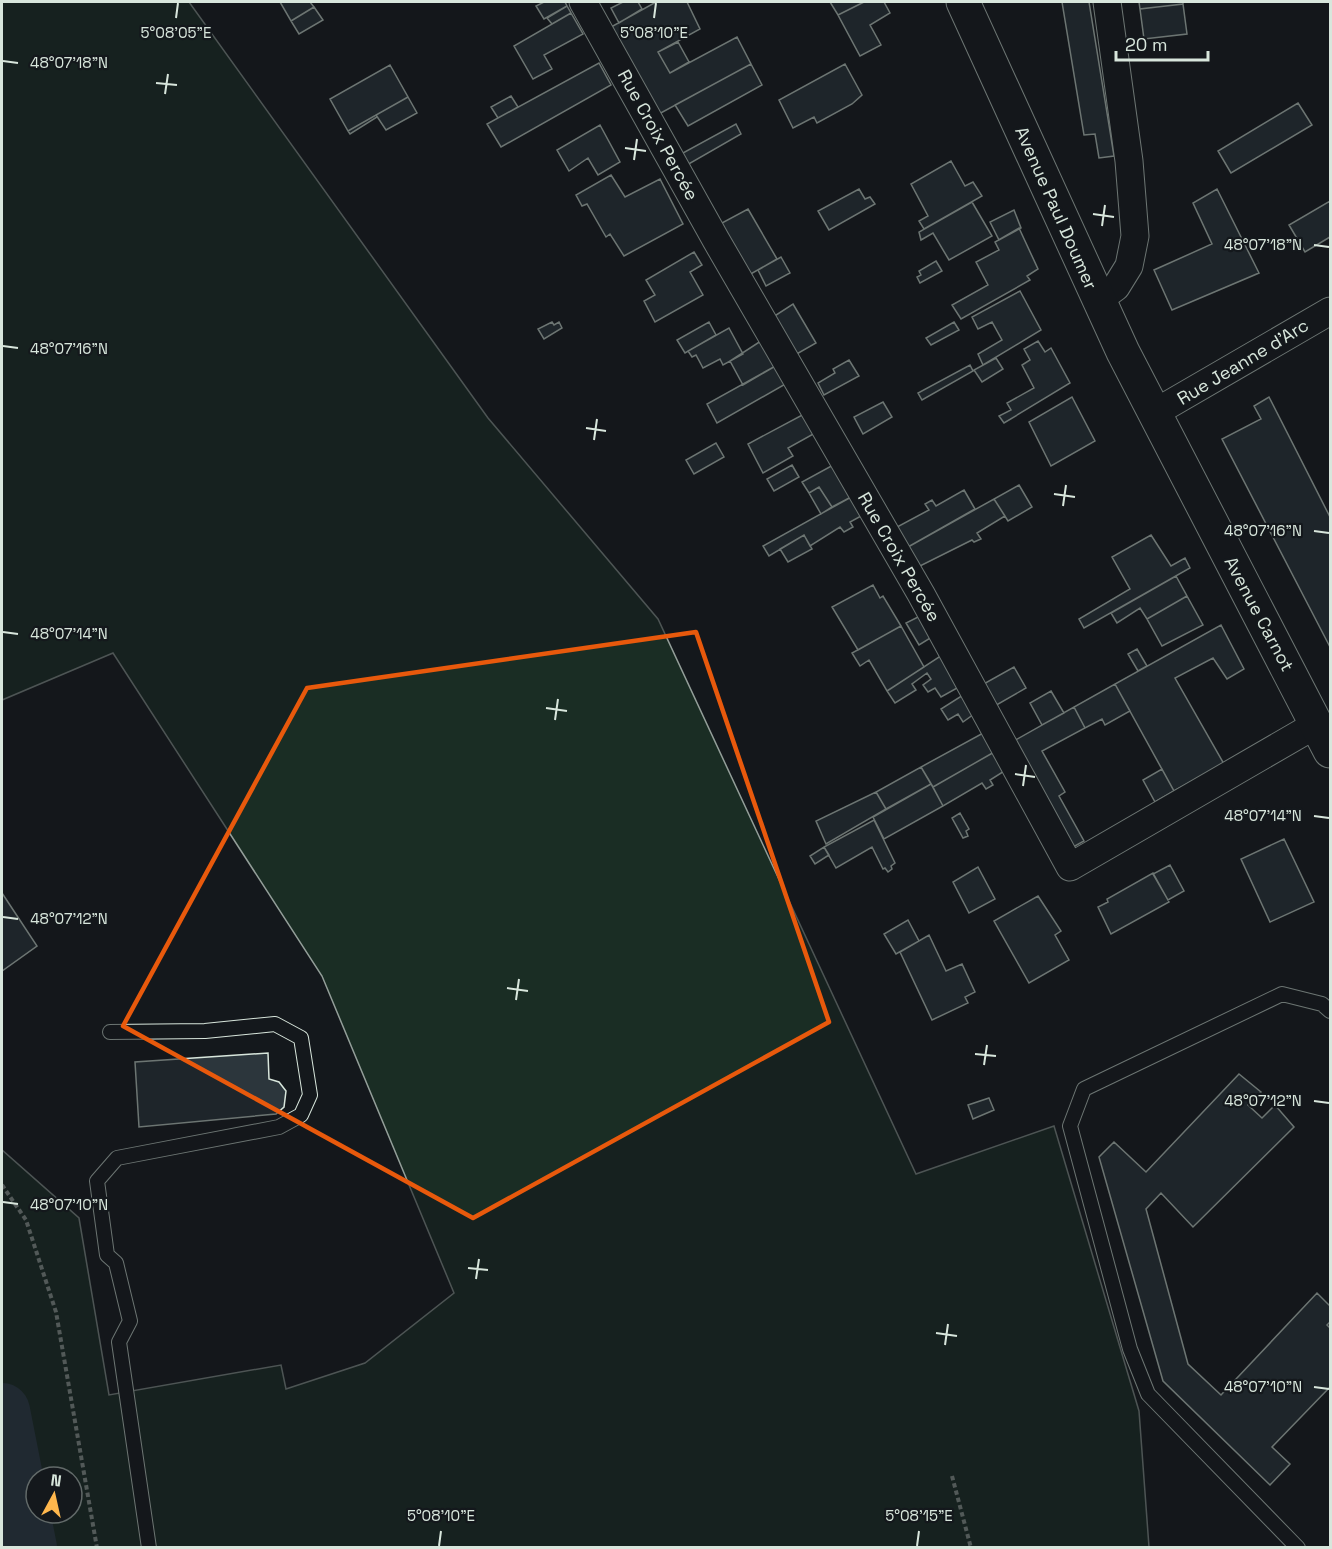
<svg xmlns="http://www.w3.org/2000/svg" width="1332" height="1549" viewBox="0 0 1332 1549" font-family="'Space Grotesk',sans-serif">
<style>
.green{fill:#1a2d24;stroke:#939e99;stroke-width:1.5;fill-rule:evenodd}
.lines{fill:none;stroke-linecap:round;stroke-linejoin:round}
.river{stroke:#2f3f4d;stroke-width:56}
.building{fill:#2c363c;stroke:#d8e6dc;stroke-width:1.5}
.service-casing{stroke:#d8e6dc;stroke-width:16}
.minor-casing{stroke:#d8e6dc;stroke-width:29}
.primary-casing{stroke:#d8e6dc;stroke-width:35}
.path{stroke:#9da8a2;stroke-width:4;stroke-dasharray:4.5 3;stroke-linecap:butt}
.service{stroke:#14181c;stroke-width:14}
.minor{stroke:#14181c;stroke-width:27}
.primary{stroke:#14181c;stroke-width:33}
.marked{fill:none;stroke:#e8590c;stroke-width:4.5;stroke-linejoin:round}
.ticks{fill:none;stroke:#d8e6dc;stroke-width:2}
.labels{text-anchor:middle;stroke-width:4.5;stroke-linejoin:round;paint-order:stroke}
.street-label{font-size:18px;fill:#d8e6dc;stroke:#14181c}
.ticks-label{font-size:15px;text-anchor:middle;fill:#d8e6dc;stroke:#14181c;stroke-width:4.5;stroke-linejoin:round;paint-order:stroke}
</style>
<rect width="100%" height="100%" fill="#14181c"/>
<!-- green -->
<path class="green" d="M2 2H189L488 418 658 619 916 1174 1054 1126 1139 1411 1149 1547H2V1150L79 1218 109 1395 281 1365 286 1389 365 1363 454 1293 322 976 113 653 2 700ZM36 1477H72V1513H36Z"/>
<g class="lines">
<!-- river -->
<path class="river" d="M2 1411 29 1548"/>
</g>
<!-- building -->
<path class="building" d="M280 2H310L314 7 291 21Z
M544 2H565L567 6 544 19 536 6Z
M623 2H638L642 9 619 23 611 8Z
M656 2H687L700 29 658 52 670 73 737 37 751 64 659 114 611 27Z
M830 2H864L838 15Z
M864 2H884L890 13 870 25 881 45 860 56 838 15Z
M1062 2H1089L1114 156 1099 158 1095 134 1084 135Z
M1139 2H1183V4L1140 9Z
M1183 4 1187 34 1144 39 1140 9Z
M567 6 571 13 552 24 547 18Z
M314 7 323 20 299 34 291 21Z
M571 13 583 34 544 55 552 69 533 79 514 46Z
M678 42 689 62 670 73 658 52Z
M599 63 611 85 501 147 487 124Z
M751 64 762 85 688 126 675 105Z
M845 64 862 95 852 104 817 123 814 117 793 128 779 100Z
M390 65 408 97 348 131 330 99Z
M511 96 518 107 498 118 491 107Z
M408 97 417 113 386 130 376 115Z
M1298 103 1312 125 1231 173 1218 151Z
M376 115 377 117 350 134 348 131Z
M736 124 741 134 687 165 681 154Z
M600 125 620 162 598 175 588 158 569 171 557 150Z
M951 161 965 186 973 182 982 196 924 229 919 221 928 216 911 184Z
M611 175 625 197 660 179 683 224 624 256 610 234 606 237 587 204 582 206 576 195Z
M859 189 865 199 870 197 875 204 829 230 818 211Z
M1217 189 1259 273 1172 310 1154 270 1212 244 1193 203Z
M1330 201V237L1305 252 1289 225Z
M972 202 992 236 949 260 933 233 921 240 919 232Z
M748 209 777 259 749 275 720 224Z
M1014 210 1021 228 999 240 990 222Z
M1019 228 1038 269 1027 276 1030 280 961 319 952 305 988 285 976 262 999 250 995 242Z
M694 252 702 265 690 272 703 295 655 322 644 301 655 295 646 280Z
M781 257 790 273 766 286 758 270Z
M936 261 942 271 920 283 917 277 921 275 919 271Z
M1020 291 1041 330 983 365 978 354 1002 340 992 322 978 329 972 317Z
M793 304 816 343 795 355 773 317Z
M552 322 554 325 559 322 562 328 544 339 538 329Z
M709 322 716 335 685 353 677 340Z
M954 322 959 330 931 345 926 338Z
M729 328 743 354 723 365 720 359 703 368 696 355 692 357 688 351Z
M764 339 779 364 743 385 730 361Z
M1038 341 1045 352 1051 348 1070 383 1004 423 999 416 1011 410 1007 403 1034 388 1022 365 1030 360 1024 349Z
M996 358 1003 369 982 382 974 370Z
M849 360 859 376 824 395 818 383 835 373 833 369Z
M779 364 789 382 717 423 707 404Z
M970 365 973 371 922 400 918 393Z
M1072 397 1095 441 1051 466 1029 422Z
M1269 397 1330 517V647L1222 439 1261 419 1254 406Z
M883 402 892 417 863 434 854 417Z
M806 413 817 432 788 448 793 456 763 473 748 444Z
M716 443 724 457 694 474 686 460Z
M835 464 853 496 832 507 819 487 809 493 802 482Z
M792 465 799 477 774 491 767 479Z
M1019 485 1032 507 1008 521 994 499Z
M819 487 832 507 821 514 809 493Z
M964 490 975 509 908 547 897 527 929 510 925 504 932 500 936 506Z
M853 496 863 515 850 522 853 527 844 532 840 527 810 546 804 535 769 556 763 546Z
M994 499 1005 516 977 533 981 539 974 542 972 540 918 567 908 547Z
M804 535 812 549 788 562 780 549Z
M1151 535 1171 566 1185 558 1190 568 1084 628 1079 619 1130 589 1112 557Z
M1176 576 1187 596 1147 619 1140 608 1117 623 1111 613Z
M873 585 880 598 883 596 901 626 858 650 832 607Z
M1187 596 1203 625 1162 646 1147 619Z
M920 616 932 637 919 645 906 623Z
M1221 625 1244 669 1227 679 1213 658 1175 678 1224 764 1174 791 1115 684Z
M901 626 924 667 887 691 869 660 860 666 852 653Z
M1137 649 1147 666 1138 671 1128 654Z
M942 655 959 687 941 697 935 688 928 692 923 685 931 679 927 673 912 684 916 690 895 703 887 691Z
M1014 667 1026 688 993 707 980 686Z
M1115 684 1130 711 1105 725 1102 719 1085 728 1074 707Z
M1051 691 1064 713 1042 725 1030 703Z
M963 695 974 714 963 722 958 714 948 720 941 709Z
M1074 707 1085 728 1042 751 1065 792 1059 796 1084 841 1075 846 1068 845 1012 742Z
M985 732 996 751 933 787 921 767Z
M996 751 1006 770 990 780 993 785 986 789 982 783 943 806 933 787Z
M921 767 931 784 886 809 876 792Z
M1162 769 1174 791 1155 802 1143 780Z
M931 784 943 806 884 839 873 817Z
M876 792 886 809 826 844 816 821Z
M960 813 969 829 966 831 968 836 963 838 952 818Z
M874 820 895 863 891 866 892 869 888 872 885 868 883 869 872 847 836 868 824 847Z
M1284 839 1314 902 1270 922 1241 859Z
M824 847 829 855 815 864 810 856Z
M1170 865 1184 891 1168 900 1153 874Z
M978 867 995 899 969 913 953 882Z
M1153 873 1169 902 1111 934 1098 907 1108 902 1107 899Z
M2 893 37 946 2 971Z
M1038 896 1061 931 1055 935 1069 960 1029 983 994 921Z
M908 920 919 941 896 954 884 934Z
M929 935 946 971 962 964 975 992 965 997 968 1003 932 1020 900 952Z
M268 1053 269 1079 279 1082 286 1091 284 1107 276 1114 139 1127 135 1062Z
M1239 1074 1261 1092 1248 1105 1262 1118 1275 1105 1294 1127 1193 1227 1161 1193 1146 1209 1188 1364 1221 1395 1317 1293 1330 1306V1322L1327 1325 1330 1328V1387L1272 1447 1290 1464 1270 1485 1163 1381 1099 1157 1114 1142 1146 1172Z
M989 1098 994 1110 973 1119 968 1105Z"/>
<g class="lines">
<defs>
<path id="service" d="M110 1032 205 1031 275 1024 301 1038 310 1095 301 1115 279 1127 117 1158 97 1181 107 1255 116 1263 130 1321 119 1342 149 1548
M1298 1548 1148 1394 1130 1349 1070 1126 1084 1089 1282 994 1322 1004 1330 1011"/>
<path id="minor" d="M583 2 716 240 921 594 1070 867 1317 724
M1098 300 1116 287 1129 266 1135 236 1129 161 1107 2
M1156 412 1330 311"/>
<path id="primary" d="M963 2 1123 352 1330 751"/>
</defs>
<!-- service casing -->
<use href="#service" class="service-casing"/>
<!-- minor casing -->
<use href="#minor" class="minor-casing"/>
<!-- primary casing -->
<use href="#primary" class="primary-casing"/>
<!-- path -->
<path class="path" d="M2 1185 26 1220 56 1312 97 1548
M952 1476 971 1548"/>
<!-- service -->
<use href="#service" class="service"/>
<!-- minor -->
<use href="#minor" class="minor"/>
<!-- primary -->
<use href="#primary" class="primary"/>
</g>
<!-- marked area -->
<path d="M0 0H1332V1549H0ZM696 632 829 1022 473 1218 123 1026 307 688Z" fill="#14181c" fill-opacity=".55" fill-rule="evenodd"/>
<path class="marked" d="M696 632 829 1022 473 1218 123 1026 307 688Z"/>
<!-- ticks -->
<path class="ticks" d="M176 18 178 3M654 18 656 3M3 61 18 63M156 83 177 85M165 94 168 74M625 148 646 151M634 160 637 139M1093 214 1114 217M1102 226 1105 205M1314 245 1329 247M3 346 18 348M586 428 606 431M594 440 597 419M1054 494 1075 497M1063 506 1066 485M1314 531 1329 533M3 632 18 634M546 708 567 711M555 720 558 699M1015 774 1035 777M1023 786 1026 765M1314 816 1329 818M3 917 18 919M507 988 528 991M516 1000 519 979M975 1054 996 1056M984 1065 987 1045M1314 1101 1329 1103M3 1202 18 1204M468 1268 488 1270M476 1279 479 1259M936 1333 957 1336M945 1345 948 1324M1314 1387 1329 1389M439 1546 441 1531M917 1546 919 1531"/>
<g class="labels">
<!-- street labels -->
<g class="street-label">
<text transform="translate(658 135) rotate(61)" y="6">Rue Croix Percée</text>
<text transform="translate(1056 208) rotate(66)" y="6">Avenue Paul Doumer</text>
<text transform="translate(1243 362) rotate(-31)" y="6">Rue Jeanne d'Arc</text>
<text transform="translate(899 557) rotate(60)" y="6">Rue Croix Percée</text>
<text transform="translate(1259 614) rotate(62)" y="6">Avenue Carnot</text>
</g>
</g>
<g class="ticks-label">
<text x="176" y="38">5°08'05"E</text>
<text x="654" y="38">5°08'10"E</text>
<text x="69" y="68">48°07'18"N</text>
<text x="1263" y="250">48°07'18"N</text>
<text x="69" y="354">48°07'16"N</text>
<text x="1263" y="536">48°07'16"N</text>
<text x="69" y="639">48°07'14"N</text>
<text x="1263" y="821">48°07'14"N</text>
<text x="69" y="924">48°07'12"N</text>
<text x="1263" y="1106">48°07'12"N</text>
<text x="69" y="1210">48°07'10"N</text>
<text x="1263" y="1392">48°07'10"N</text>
<text x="441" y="1521">5°08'10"E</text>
<text x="919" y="1521">5°08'15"E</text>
</g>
<!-- border -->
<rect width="1332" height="1549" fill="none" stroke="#d8e6dc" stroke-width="6"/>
<!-- north arrow -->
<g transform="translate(54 1495) rotate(8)"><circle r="28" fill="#14181c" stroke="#626a69" stroke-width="1.5"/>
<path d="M0-4.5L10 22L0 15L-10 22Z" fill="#ffb74d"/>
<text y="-9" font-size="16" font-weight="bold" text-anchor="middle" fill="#d8e6dc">N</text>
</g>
<!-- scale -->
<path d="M1116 51v9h92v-9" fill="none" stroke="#d8e6dc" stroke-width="3"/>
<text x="1125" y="51" font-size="18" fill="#d8e6dc" stroke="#14181c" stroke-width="4.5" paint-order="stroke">20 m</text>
</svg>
